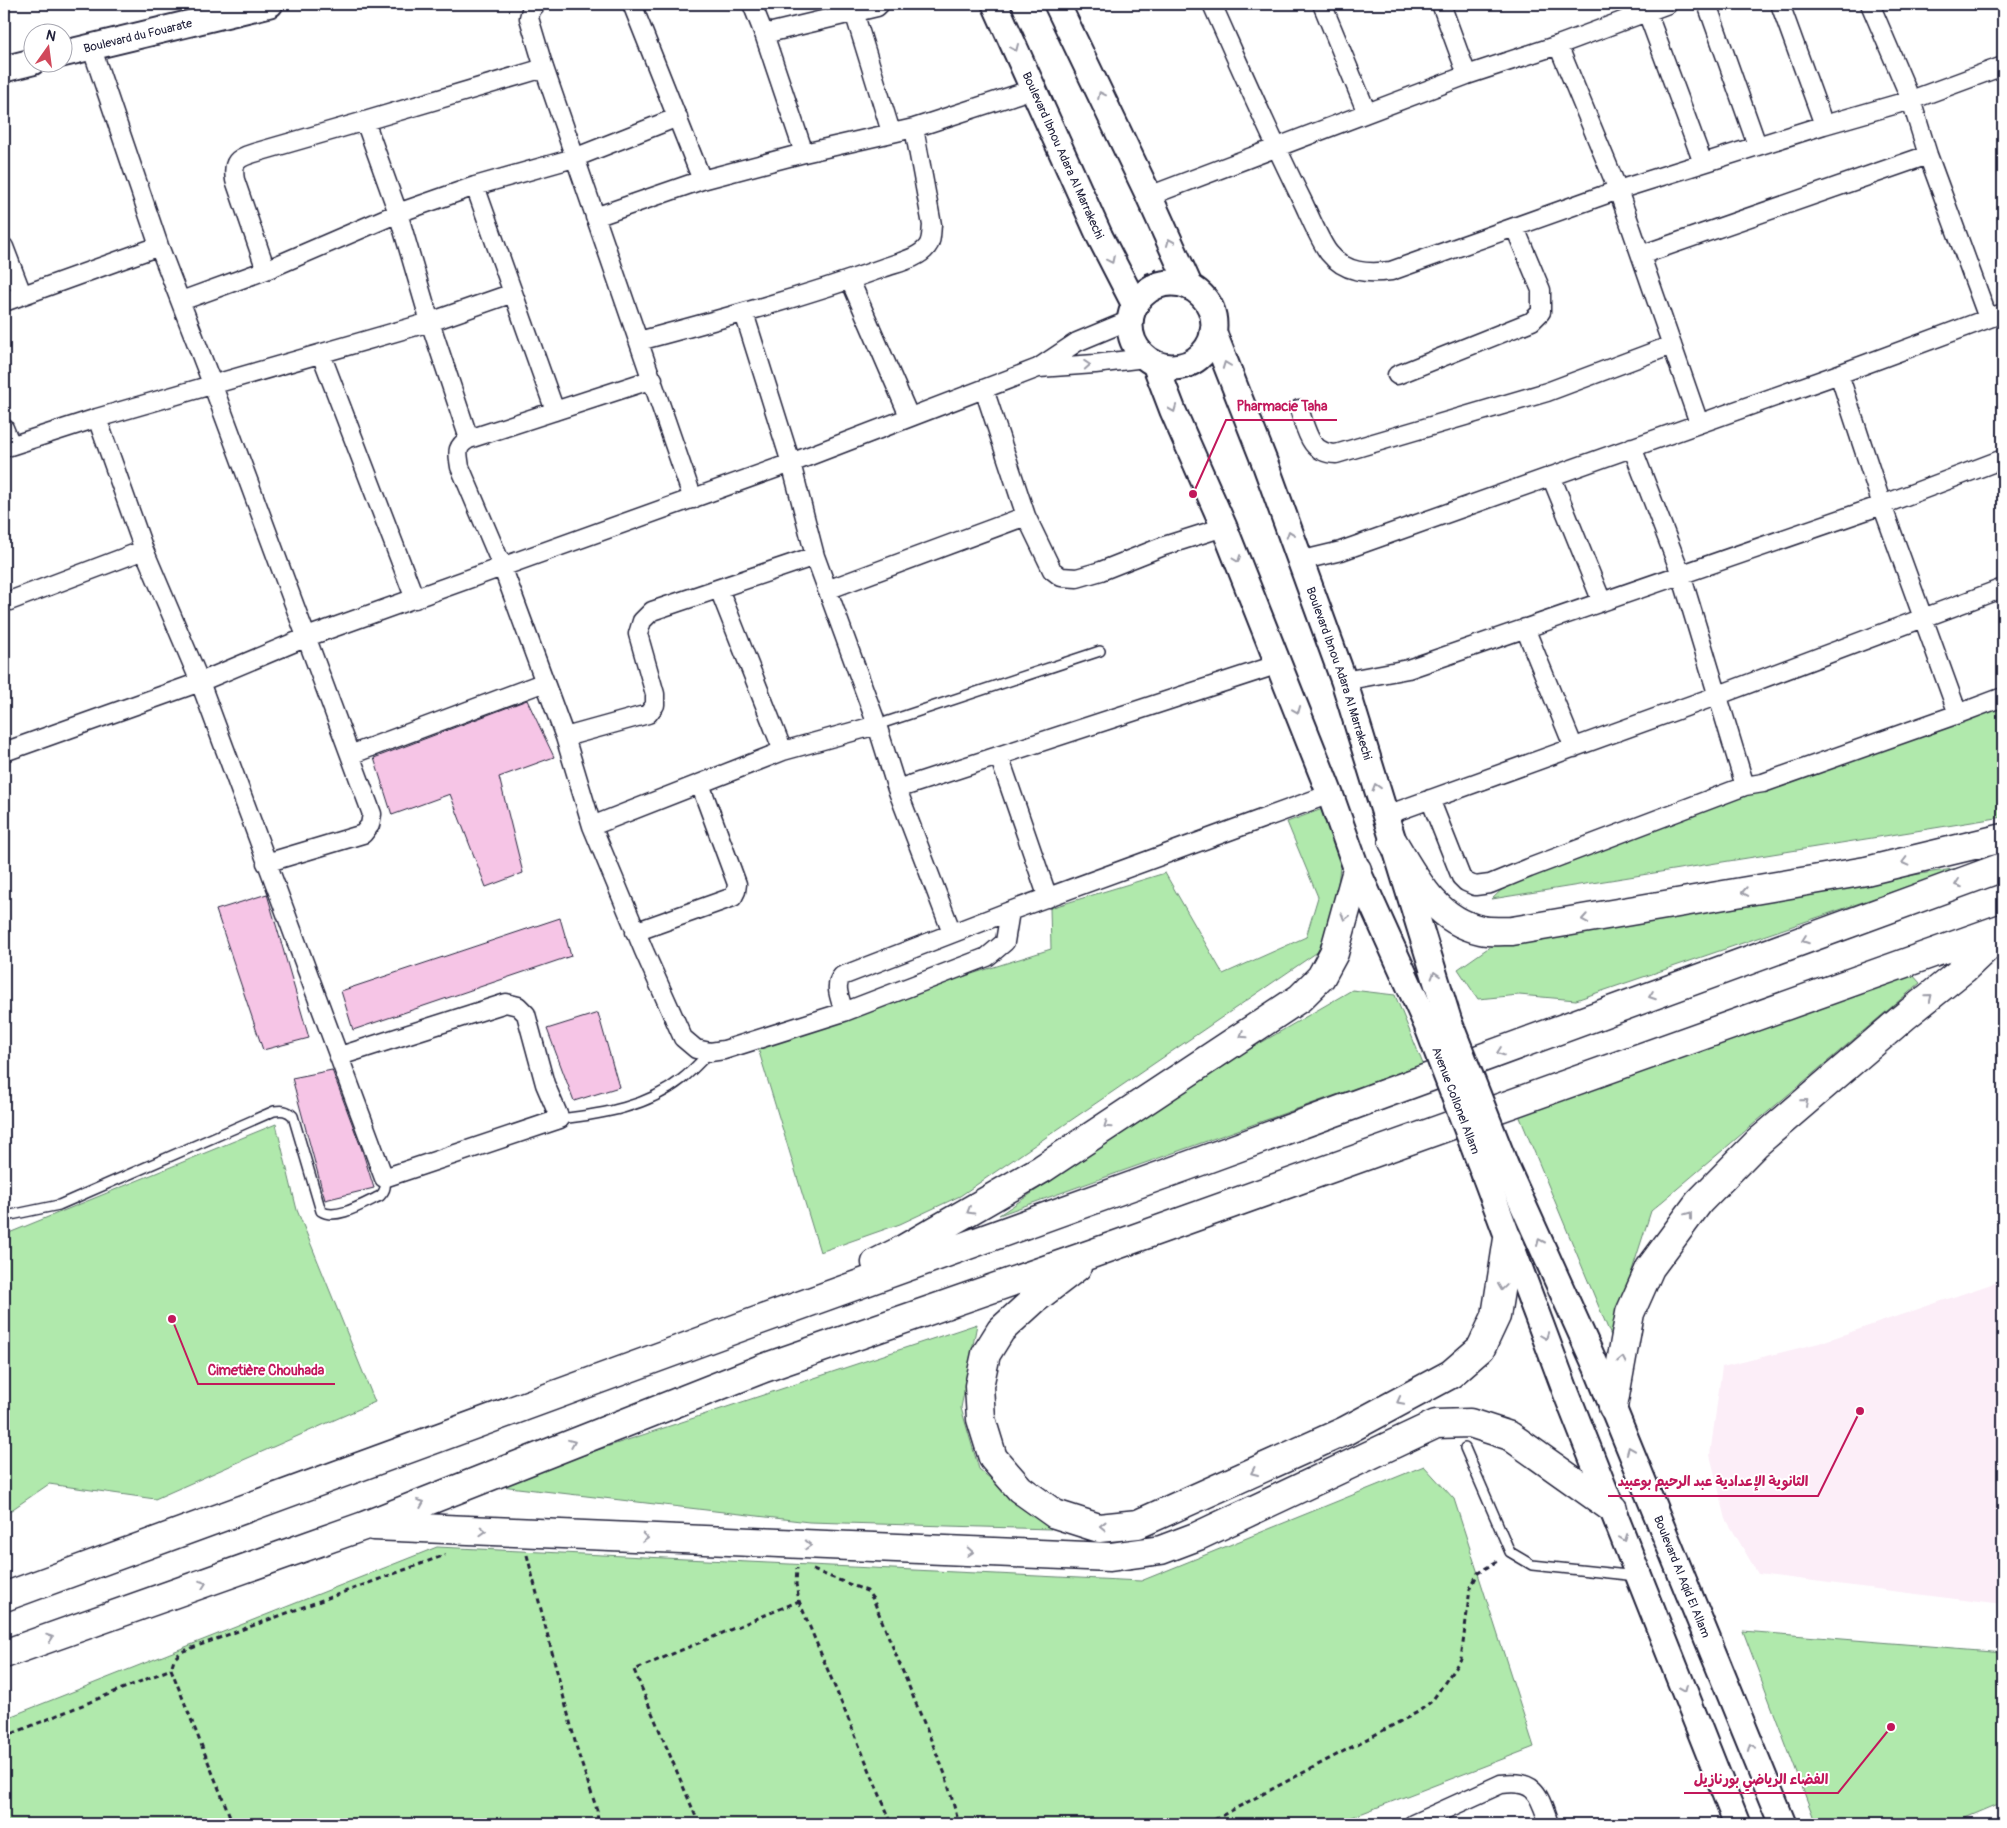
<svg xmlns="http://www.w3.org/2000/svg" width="2007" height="1828" viewBox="0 0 2007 1828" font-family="Pangolin,'Playpen Sans Arabic',sans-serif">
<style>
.built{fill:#fceef8}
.green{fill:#b0e9ac;stroke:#698674}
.building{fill:#f6c5e6;stroke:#22223b}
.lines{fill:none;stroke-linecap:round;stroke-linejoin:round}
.lane-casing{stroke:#22223b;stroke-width:12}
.street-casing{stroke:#22223b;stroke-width:21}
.secondary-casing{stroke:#22223b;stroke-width:29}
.highway-casing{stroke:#22223b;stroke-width:31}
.path{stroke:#22223b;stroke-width:3;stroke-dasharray:5 4;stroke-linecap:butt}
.lane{stroke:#fff;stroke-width:9}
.street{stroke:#fff;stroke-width:18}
.secondary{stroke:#fff;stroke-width:25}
.highway{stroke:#fff;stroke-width:28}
.secondary-bridge-casing{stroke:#22223b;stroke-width:29;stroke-linecap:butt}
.secondary-bridge{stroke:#fff;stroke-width:25}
.oneway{stroke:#9c9ca7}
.labels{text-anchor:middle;stroke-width:4;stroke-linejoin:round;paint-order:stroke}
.street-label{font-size:12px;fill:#22223b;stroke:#fff}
.leader{fill:none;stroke:#c2185b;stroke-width:2}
.callout-dot{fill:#c2185b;stroke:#fff;stroke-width:2}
.callout-label{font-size:14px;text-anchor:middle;font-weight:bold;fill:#c2185b;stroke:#fff;stroke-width:4;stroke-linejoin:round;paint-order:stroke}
</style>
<rect width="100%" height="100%" fill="#fff"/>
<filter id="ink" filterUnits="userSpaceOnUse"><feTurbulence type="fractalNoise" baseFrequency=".02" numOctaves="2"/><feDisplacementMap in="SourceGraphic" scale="10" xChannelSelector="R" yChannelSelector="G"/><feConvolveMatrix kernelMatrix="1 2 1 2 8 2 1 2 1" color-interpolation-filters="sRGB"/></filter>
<g filter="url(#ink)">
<!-- built -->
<path class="built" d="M2003 1280V1605L1758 1574 1726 1519 1710 1455 1722 1367 1819 1343Z"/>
<!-- green -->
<path class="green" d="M2003 704V817L1492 899 1513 879Z
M1325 808 1342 850 1334 918 1319 951 960 1196 900 1224 820 1252 756 1042 1051 949 1050 908 1165 873 1223 974 1306 937 1318 897 1287 822Z
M1965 867 1576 1000 1519 995 1478 999 1458 969 1501 939Z
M1912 974 1920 983 1651 1211 1611 1336 1519 1115Z
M1352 990 1395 995 1423 1064 999 1215 1233 1059Z
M276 1124 297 1210 375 1402 155 1499 49 1484 4 1515V1235Z
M977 1324 961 1408 979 1469 1051 1529 809 1522 492 1485Z
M1424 1466 1454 1499 1534 1747 1334 1824H4V1719L437 1547 1141 1581Z
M1743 1631 2003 1652V1802L1951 1824H1816Z"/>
<!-- building -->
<path class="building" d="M527 700 554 757 499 777 523 873 486 887 450 794 392 815 374 758Z
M267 894 309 1038 263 1050 216 910Z
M560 918 571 956 353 1030 341 991Z
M598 1013 619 1087 574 1101 547 1029Z
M332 1070 362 1150 374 1188 325 1200 292 1078Z"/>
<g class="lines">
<defs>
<path id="lane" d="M877 725 1100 651
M560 1119C603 1114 647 1107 682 1079 692 1071 701 1061 710 1052
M4 1214 11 1215 59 1205 274 1111C282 1110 287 1110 293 1116L321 1211C336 1221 365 1203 380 1196 386 1190 386 1186 384 1178
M1465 1448 1510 1552 1532 1565 1637 1576"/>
<path id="street" d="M536 4 531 10 529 18 544 68 693 499
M632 4 702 180
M752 4 764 34 804 153
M1212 4C1241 69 1269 134 1301 198 1308 212 1320 242 1329 253 1345 273 1368 274 1391 271L1618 190 1824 125 1780 4
M1322 4 1367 113
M1441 4 1467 75
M1707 4 1757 145
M1870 4 1911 100 1928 155 1988 318
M854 12 891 132
M1647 12 1703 163
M764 34 877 7 880 4
M1558 45 1618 190 1699 423
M91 46 159 246 213 386 372 814 370 825 363 834 266 863
M1824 125 1911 100 2003 66
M475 186 555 411
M1149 196 1467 75 1558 45 1668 4
M595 217 702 180 804 153 914 128 1033 89
M4 247 22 294
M1641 255 1928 155
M266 270 235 180C232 162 237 158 254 153L365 121
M850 280 909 416
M181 301 266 270 398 213 475 186 574 158 678 117
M4 302 159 246
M744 313 791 463 815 556 877 725 897 789 952 933
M639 341C721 319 803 297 883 268 896 263 918 259 927 247 932 241 931 233 932 225L914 128
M321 354 415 599
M1039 368 1095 364 1145 358
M1839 374 1882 505 1958 714
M1397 375 1532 321 1541 312V290L1515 228
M653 379 469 439C455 447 458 453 460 467L502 566 565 737 592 826 644 951 683 1038 696 1049 710 1052 724 1050 844 1012 987 957 1005 942 1010 911 1330 794
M984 389 1026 516
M1299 409C1307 431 1309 453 1336 454L1547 392 1672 345
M97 418 144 550 200 682 384 1178 560 1119 545 1084 526 1014 518 1006 506 1003 340 1056
M4 428 11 445
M469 439 430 322 398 213 365 121 544 68
M1632 447 1681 574 1745 786 1763 783 1958 714 2003 697
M4 448 97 418 430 322 513 293
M1551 476 1602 602
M1299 561 1341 551 1839 374 2003 313
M719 589 783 751
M827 590 1026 516 1052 570 1061 577 1077 578 1101 571 1164 546 1224 527
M4 603 144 550
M1525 628 1574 748
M1344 681 1408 669 1882 505 2003 459
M565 737 648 714 655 705V694L638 634 642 621 652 611 815 556
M4 752 200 682 307 637 791 463 1038 368 1077 342 1130 320
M350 755 545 682
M999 756 1048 898
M897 789 1279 664
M1430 799 1461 877 1466 882 1475 886 1490 884 1529 868 1745 786
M1384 816 1716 696 2003 588
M592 826 783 751 877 725
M635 932 733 897 736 891 737 884 700 784
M844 1012C841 1000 833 986 842 976L1010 911
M1413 1824 1501 1784C1537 1779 1539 1796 1549 1824"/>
<g id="secondary">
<path id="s1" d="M995 4 1100 237 1135 305"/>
<path d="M1057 4 1149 196 1190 287"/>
<path id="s2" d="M62 54 270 4"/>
<path d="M4 69 32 62"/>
<circle cx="1172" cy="325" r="42"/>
<path id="s3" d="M1213 331 1266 466 1344 681 1449 1022"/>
<path d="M1155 364 1173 411 1224 527 1330 794 1357 870 1427 1025"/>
<path id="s4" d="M1506 1167 1596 1366 1783 1824"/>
<path d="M1485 1176 1567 1395 1737 1824"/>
</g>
<path id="highway" d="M1393 842C1415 878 1435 920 1481 930 1490 932 1502 931 1512 931L1866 871 2003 838
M876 1263 900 1251 1042 1169 1300 998 1321 977 1334 953 1357 870
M1077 1267 1034 1300 1001 1330 986 1354 979 1386 981 1419 993 1458 1020 1489 1055 1514 1099 1528 1138 1524 1345 1431 1451 1374 1481 1348 1496 1316 1508 1239
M1613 1407 1630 1313 1650 1268 1699 1202 1757 1143 1904 1017 1964 969 2001 934
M373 1526 1110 1557 1161 1550 1198 1536 1436 1424 1470 1423 1510 1436 1613 1509
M4 1597 757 1321 1190 1165 2003 867
M4 1654 364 1526 764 1368 1094 1253 2003 928"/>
</defs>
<!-- lane casing -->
<use href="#lane" class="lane-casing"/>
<!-- street casing -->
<use href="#street" class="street-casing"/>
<!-- secondary casing -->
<use href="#secondary" class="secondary-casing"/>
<!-- highway casing -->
<use href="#highway" class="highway-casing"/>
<!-- path -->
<path class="path" d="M1145 275 1157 270
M527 1555 578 1753 597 1810 598 1824
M813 1570 867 1591 873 1599 945 1774 959 1824
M799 1601 892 1824
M4 1737 171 1669
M233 1824 171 1669 174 1659 181 1652 445 1555
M699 1824 634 1670 799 1601 796 1584 797 1568
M896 1824 902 1823 913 1824
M1206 1824 1418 1712 1432 1701 1461 1659 1470 1589 1478 1573 1499 1560"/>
<!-- lane -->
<use href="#lane" class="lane"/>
<!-- street -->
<use href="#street" class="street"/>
<!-- secondary -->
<use href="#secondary" class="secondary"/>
<!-- highway -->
<use href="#highway" class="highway"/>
<defs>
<g id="secondary-bridge">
<path d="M1449 1022 1506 1167"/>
<path id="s5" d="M1427 1025 1485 1176"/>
</g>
</defs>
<!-- secondary-bridge casing -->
<use href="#secondary-bridge" class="secondary-bridge-casing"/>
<!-- secondary-bridge -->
<use href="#secondary-bridge" class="secondary-bridge"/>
</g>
<!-- one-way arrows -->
<defs><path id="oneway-chevron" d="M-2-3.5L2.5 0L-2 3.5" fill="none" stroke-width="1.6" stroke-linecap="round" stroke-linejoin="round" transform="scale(1.25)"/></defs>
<g class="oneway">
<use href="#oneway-chevron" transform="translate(1015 48) rotate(66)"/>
<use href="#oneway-chevron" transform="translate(1101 95) rotate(-116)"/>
<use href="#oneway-chevron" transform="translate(1170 242) rotate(-113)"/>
<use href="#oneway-chevron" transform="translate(1111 260) rotate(64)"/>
<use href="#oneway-chevron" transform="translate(1087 365) rotate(-4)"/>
<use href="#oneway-chevron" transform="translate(1226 365) rotate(-111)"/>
<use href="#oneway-chevron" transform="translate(1173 409) rotate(68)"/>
<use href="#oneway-chevron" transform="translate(1290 534) rotate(-109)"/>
<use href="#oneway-chevron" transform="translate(1237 559) rotate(69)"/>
<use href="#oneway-chevron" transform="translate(1297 710) rotate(68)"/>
<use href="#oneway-chevron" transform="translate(1376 787) rotate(-107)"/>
<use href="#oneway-chevron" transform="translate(1905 862) rotate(166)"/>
<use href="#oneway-chevron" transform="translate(1958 884) rotate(160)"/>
<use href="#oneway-chevron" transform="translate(1745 892) rotate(170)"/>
<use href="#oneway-chevron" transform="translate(1345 917) rotate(106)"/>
<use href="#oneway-chevron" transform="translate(1585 919) rotate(170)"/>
<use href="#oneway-chevron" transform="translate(1805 940) rotate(160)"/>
<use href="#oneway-chevron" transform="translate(1435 975) rotate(-107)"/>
<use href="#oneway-chevron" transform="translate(1652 996) rotate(160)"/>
<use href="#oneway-chevron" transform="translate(1929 997) rotate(-39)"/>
<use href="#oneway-chevron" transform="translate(1243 1035) rotate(147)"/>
<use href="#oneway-chevron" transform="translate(1500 1052) rotate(160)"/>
<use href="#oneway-chevron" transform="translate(1805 1102) rotate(-41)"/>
<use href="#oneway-chevron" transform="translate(1107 1125) rotate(146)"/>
<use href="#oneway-chevron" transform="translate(970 1211) rotate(150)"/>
<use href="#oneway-chevron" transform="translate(1689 1215) rotate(-53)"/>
<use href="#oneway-chevron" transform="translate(1540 1242) rotate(-114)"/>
<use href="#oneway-chevron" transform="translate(1502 1287) rotate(98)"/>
<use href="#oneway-chevron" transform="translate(1545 1336) rotate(69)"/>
<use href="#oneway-chevron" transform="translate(1622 1360) rotate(-79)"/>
<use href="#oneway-chevron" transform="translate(1400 1401) rotate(152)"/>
<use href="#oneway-chevron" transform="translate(572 1443) rotate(-22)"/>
<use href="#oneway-chevron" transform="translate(1630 1450) rotate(-112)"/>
<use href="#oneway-chevron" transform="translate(1254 1472) rotate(156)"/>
<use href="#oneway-chevron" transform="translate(421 1503) rotate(-22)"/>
<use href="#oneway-chevron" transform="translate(1103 1526) rotate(-179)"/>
<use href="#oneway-chevron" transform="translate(483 1531) rotate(2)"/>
<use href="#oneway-chevron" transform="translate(645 1538) rotate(3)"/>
<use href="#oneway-chevron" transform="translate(1624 1538) rotate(69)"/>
<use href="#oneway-chevron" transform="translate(808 1545) rotate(3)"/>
<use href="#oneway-chevron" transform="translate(970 1552) rotate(3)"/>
<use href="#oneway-chevron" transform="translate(203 1584) rotate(-20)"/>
<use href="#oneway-chevron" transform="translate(50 1638) rotate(-19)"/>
<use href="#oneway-chevron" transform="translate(1684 1689) rotate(68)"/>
<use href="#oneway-chevron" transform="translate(1751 1747) rotate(-112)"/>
</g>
</g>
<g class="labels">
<!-- street labels -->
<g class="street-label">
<text dy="4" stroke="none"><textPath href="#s2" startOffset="78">Boulevard du Fouarate</textPath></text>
<text dy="4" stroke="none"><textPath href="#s1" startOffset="166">Boulevard Ibnou Adara Al Marrakechi</textPath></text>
<text dy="4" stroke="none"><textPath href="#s3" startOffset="365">Boulevard Ibnou Adara Al Marrakechi</textPath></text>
<text dy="4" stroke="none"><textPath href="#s5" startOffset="81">Avenue Collonel Allam</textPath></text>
<text dy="4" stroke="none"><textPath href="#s4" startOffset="446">Boulevard Al Aqid El Allam</textPath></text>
</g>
</g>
<!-- callouts -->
<path class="leader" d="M1193 494L1226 420H1337M172 1319L198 1384H335M1860 1411L1818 1496H1608M1891 1727L1838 1793H1684"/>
<g class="callout-dot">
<circle cx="1193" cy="494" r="5"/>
<circle cx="172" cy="1319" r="5"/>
<circle cx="1860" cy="1411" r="5"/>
<circle cx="1891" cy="1727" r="5"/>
</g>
<g class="callout-label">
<text x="1282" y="411">Pharmacie Taha</text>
<text x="266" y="1375">Cimetière Chouhada</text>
<text x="1713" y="1486">الثانوية الإعدادية عبد الرحيم بوعبيد</text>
<text x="1761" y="1784">الفضاء الرياضي بورنازيل</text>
</g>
<!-- margin -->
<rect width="2007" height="1828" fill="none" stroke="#fff" stroke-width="20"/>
<rect x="10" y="10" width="1987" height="1808" fill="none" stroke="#22223b" stroke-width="2" filter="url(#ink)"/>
<!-- north arrow -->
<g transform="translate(48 48) rotate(14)"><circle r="24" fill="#ffffff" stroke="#a7a7b1"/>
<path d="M0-4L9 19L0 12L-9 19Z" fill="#d1495b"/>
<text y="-8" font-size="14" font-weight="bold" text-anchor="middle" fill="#22223b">N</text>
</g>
</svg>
